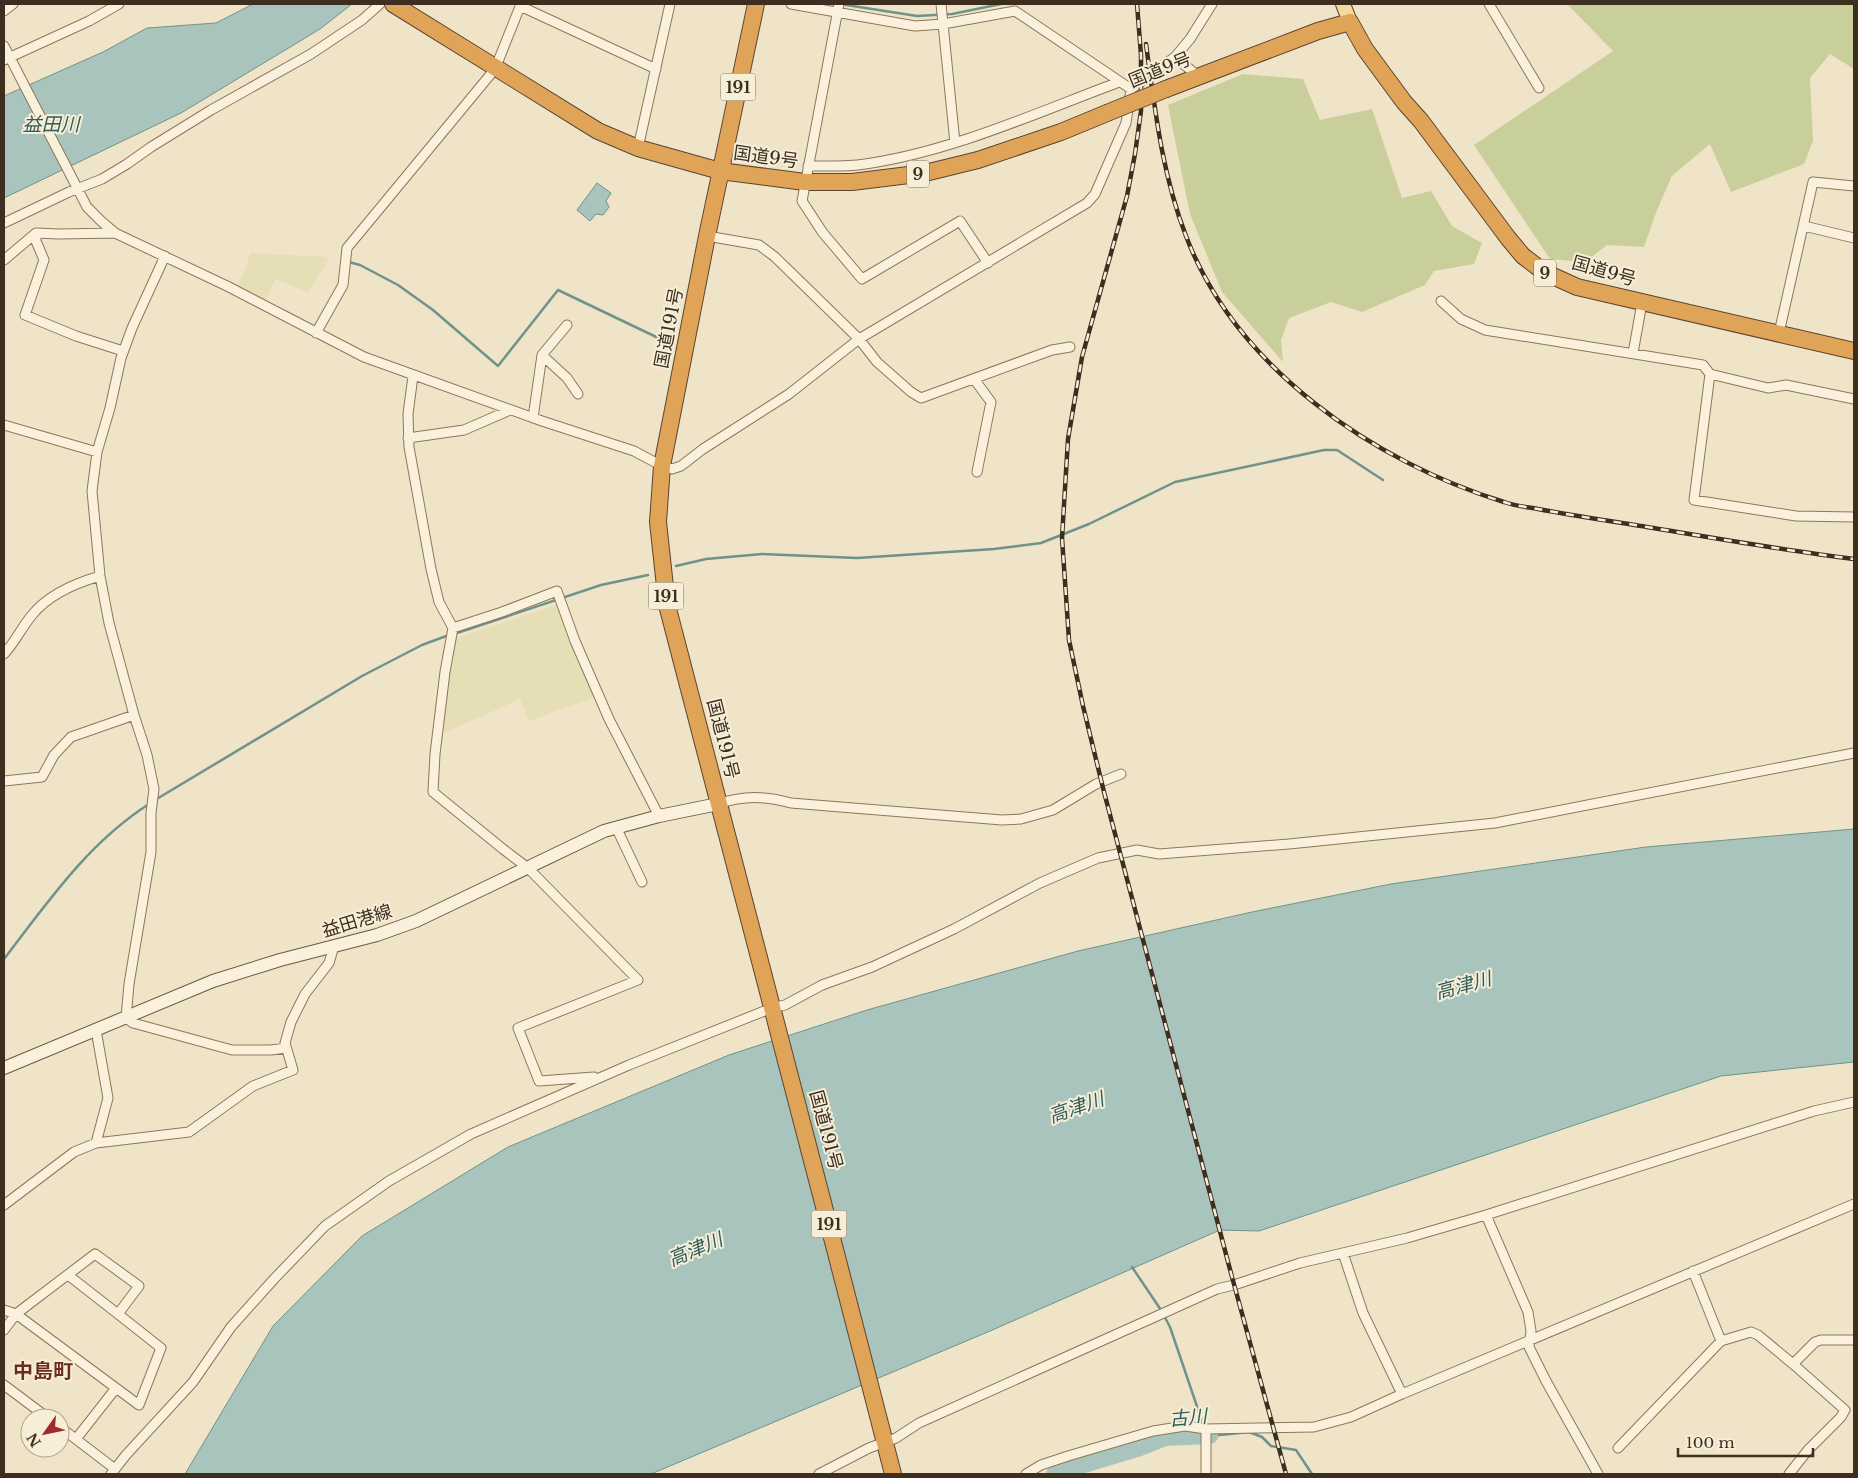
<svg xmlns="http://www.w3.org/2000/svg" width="1858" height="1478" viewBox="0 0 1858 1478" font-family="'Libre Baskerville','Noto Sans JP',serif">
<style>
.farmland{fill:#e6deb5}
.green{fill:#c9cf9b}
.water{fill:#a9c4bc;stroke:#6f938a}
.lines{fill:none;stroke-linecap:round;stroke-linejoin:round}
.stream{stroke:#6f938a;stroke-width:2.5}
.river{stroke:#a9c4bc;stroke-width:16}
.street-casing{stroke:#8d765c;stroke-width:11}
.secondary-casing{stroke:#6f573f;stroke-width:14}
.primary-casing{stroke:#5b4430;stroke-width:16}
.highway-casing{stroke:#5b4430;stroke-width:18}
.street{stroke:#faf1dc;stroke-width:9}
.secondary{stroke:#faf1dc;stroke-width:12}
.primary{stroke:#f3d9a0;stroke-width:14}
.highway{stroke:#e0a458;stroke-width:16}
.rail-casing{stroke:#3d2e20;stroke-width:4.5}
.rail{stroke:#f7eed8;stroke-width:2.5;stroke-dasharray:8;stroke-linecap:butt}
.highway-bridge-casing{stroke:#5b4430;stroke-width:18;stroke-linecap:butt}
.highway-bridge{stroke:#e0a458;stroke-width:16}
.labels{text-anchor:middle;stroke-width:4;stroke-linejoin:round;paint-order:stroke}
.shield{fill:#f7eed8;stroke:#756857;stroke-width:1}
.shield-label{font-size:16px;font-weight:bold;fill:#3d2e20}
.street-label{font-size:18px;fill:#3d2e20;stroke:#f7eed8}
.water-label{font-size:19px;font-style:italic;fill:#2f5d5a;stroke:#f7eed8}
.quarter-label{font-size:20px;font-weight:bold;fill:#6b2e1e;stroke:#f7eed8}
</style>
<rect width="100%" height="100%" fill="#f0e4c8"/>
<!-- farmland -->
<path class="farmland" d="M251 253 330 257 308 292 275 279 265 301 238 286Z
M556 605 594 697 529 721 520 699 440 735 448 675 456 638Z"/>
<!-- green -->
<path class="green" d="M1567 4H1854V69L1830 54 1810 78 1813 141 1804 164 1731 192 1710 144 1672 176 1657 210 1644 247 1607 245 1585 262 1550 259 1474 145 1613 51Z
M1243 74 1303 79 1320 120 1372 109 1402 198 1431 191 1452 226 1482 243 1474 264 1434 271 1425 285 1362 312 1331 302 1289 318 1281 340 1283 362 1222 292 1190 214 1168 105Z"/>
<!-- water -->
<path class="water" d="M253 4H352L320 29 181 113 4 198V96L103 52 147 28 216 23Z
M597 183 611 193 606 201 609 207 603 215 596 214 590 221 577 210Z
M1854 829V1062L1721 1076 1259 1231 1220 1230 990 1331 651 1474H185L273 1326 362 1236 508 1147 729 1055 867 1010 1078 951 1252 912 1391 884 1646 847Z"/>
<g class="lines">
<!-- stream -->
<path class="stream" d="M840 4 917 16 952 14 1001 4
M349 262 360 265 398 285 433 310 498 366 558 290 673 345
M676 566 706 559 762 554 857 558 994 549 1041 543 1089 524 1175 482 1324 450H1337L1383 480
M454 634 601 585 648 575
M155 800 362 676 422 645 449 635
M4 959C47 903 88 843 149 804
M1132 1267 1161 1310 1170 1327 1204 1427
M1209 1434 1210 1436 1249 1432 1262 1437 1271 1446 1296 1450 1312 1474"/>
<!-- river -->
<path class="river" d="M1054 1474 1140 1448 1165 1438 1210 1436"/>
<defs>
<path id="street" d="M791 4 915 26 943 24 1015 11 1131 89 1175 57 1190 39 1212 4
M839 4 802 201 823 233 862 279 960 221 988 263
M941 4 955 143
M1489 4 1539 88
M520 6 656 69
M4 11 13 4
M4 46 87 207 101 221 115 233 227 286 364 357 542 421 634 451 662 466 672 469 681 466 703 449 789 394 859 339 1087 203 1095 194 1126 123 1131 89
M1175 57 1198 76
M4 60 89 21 119 4
M638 148 670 4
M808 166C827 166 846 167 865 164 953 151 1036 113 1119 82
M4 223 69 192 102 179 127 164 151 147 211 110 311 54 362 20 380 4
M1804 226 1854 238
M36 233V241L44 260 25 315 76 336 123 351
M707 236 759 245 775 257 859 339 877 362 911 392 921 398 1052 350 1070 347
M165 256 132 328 121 358 110 408 97 452 92 491 100 576 109 623 134 715 147 755 154 789 151 813V852L129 984 126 1018 133 1023 232 1050H271L286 1048
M4 260 36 233 59 234 115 233
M1441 301 1461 319 1485 330 1703 365 1710 374
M316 333 343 285 347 248 495 69 521 4
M1779 333 1813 182 1854 186
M1633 353 1642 303
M542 355 567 378 578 394
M413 376 408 414 409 447 431 569 439 602 453 628 445 672 435 754 433 792 503 849 528 868 638 980 518 1028 539 1081 594 1077
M974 379 991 402 977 472
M1854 399 1786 385 1768 388 1710 374 1694 500 1796 516 1854 517
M533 418 542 355 567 325
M4 425 97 452
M408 438 464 430 510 410
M453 628 502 612 557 591 575 641 609 719 659 816
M4 654C15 642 22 627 32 615 48 595 76 583 100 576
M4 781 42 777 54 755 71 737 134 715
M718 804C744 795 766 796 791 803L1002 820 1021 819 1053 810 1096 784 1121 774
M616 827 642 882
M96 1030 108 1098 96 1143
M4 1205 74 1152 96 1143 189 1132 253 1086 293 1070 285 1043 291 1022 305 994 329 963 334 946
M1486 1215 1528 1312 1531 1331 1529 1347 1546 1381 1598 1474
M1343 1253 1363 1313 1402 1394
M1693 1271 1721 1341
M4 1310 16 1314 95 1254 139 1286 118 1314 68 1275
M4 1330 16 1314 116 1388 76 1439
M4 1385 48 1418
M116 1388 139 1405 161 1348 118 1314
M60 1427 115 1469
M1618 1448 1721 1341 1751 1332 1758 1335 1793 1364 1815 1342 1821 1340H1854
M111 1474 126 1455 193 1382 231 1327 274 1279 325 1226 389 1181 471 1134 629 1065 772 1008 785 1005 822 985 872 967 954 929 1040 883 1098 858 1137 850 1159 854 1289 844 1495 823 1854 753
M819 1474 869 1448 896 1438 919 1423 1217 1289 1234 1285 1300 1263 1407 1238 1486 1215 1814 1111 1854 1102
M1026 1474 1041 1465 1068 1456 1153 1431 1185 1426 1206 1429 1314 1427 1351 1417 1402 1394 1854 1204
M1206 1474V1429
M1789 1474 1808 1450 1841 1417 1845 1410 1793 1364"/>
<path id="secondary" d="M4 1068 213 981 280 960 377 935 416 921 604 831 659 816 718 804"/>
<path id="primary" d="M1343 4 1350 22"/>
<path id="highway" d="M393 4 598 131 638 148 720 171 805 182H852L925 173 978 160 1061 132 1107 113
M756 4 707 236 662 466 658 522 667 605C742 895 819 1184 893 1474
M1166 89 1318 31 1350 22 1365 49 1404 102 1421 121 1508 238 1523 256 1544 272 1577 287 1854 351"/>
</defs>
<!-- street casing -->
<use href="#street" class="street-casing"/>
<!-- secondary casing -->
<use href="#secondary" class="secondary-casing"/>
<!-- primary casing -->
<use href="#primary" class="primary-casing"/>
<!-- highway casing -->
<use href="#highway" class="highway-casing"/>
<!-- street -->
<use href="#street" class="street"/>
<!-- secondary -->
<use href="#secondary" class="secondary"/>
<!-- primary -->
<use href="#primary" class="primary"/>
<!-- highway -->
<use href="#highway" class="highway"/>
<defs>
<path id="rail" d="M1137 4 1141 55V111L1135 154 1127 196 1082 357 1068 439 1062 538 1069 640 1083 706 1104 792 1232 1277 1286 1474
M1146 44C1155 110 1162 174 1186 236 1236 368 1374 462 1504 502 1515 506 1527 507 1538 509 1570 515 1603 520 1635 525 1708 537 1781 550 1854 559"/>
</defs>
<!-- rail casing -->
<use href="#rail" class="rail-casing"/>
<!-- rail -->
<use href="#rail" class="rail"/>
<defs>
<path id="highway-bridge" d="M1107 113 1166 89"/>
</defs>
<!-- highway-bridge casing -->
<use href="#highway-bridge" class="highway-bridge-casing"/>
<!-- highway-bridge -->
<use href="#highway-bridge" class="highway-bridge"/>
</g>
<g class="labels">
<!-- shield labels -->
<g class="shield">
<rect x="720.5" y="73.5" width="35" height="27" rx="4"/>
<rect x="907" y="160.5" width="22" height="27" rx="4"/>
<rect x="1534" y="259.5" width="22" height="27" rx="4"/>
<rect x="648.5" y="582.5" width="35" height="27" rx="4"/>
<rect x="811.5" y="1210.5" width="35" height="27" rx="4"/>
</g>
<g class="shield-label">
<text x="738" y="93">191</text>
<text x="918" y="180">9</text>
<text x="1545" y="279">9</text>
<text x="666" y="602">191</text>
<text x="829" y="1230">191</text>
</g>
<!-- street labels -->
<g class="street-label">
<text transform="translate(1160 70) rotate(-22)" y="6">国道9号</text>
<text transform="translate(766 157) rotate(8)" y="6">国道9号</text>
<text transform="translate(1604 271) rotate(16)" y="6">国道9号</text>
<text transform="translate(669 328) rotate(-79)" y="6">国道191号</text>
<text transform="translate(723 739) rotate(76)" y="6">国道191号</text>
<text transform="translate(357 921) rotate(-17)" y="6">益田港線</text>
<text transform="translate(826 1130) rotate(75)" y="6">国道191号</text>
</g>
<!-- water labels -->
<g class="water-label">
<text x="51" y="131">益田川</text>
<text transform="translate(1463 985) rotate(-15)" y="7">高津川</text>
<text transform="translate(1076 1107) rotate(-19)" y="7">高津川</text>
<text transform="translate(695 1249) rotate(-23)" y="7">高津川</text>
<text transform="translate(1188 1417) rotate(-5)" y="7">古川</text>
</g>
<!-- quarter labels -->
<g class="quarter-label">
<text x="43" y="1378">中島町</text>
</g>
</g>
<!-- border -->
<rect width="1858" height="1478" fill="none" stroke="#3d2e20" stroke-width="10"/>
<!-- north arrow -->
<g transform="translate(45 1433) rotate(237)"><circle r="24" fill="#f7eed8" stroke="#ada18e"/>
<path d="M0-4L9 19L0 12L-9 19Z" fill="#9e2a2b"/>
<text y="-8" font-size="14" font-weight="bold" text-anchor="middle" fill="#3d2e20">N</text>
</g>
<!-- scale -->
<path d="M1678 1448v8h135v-8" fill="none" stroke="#3d2e20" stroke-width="2.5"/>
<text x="1686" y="1448" font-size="15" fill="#3d2e20" stroke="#f7eed8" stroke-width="4" paint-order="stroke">100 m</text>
</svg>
